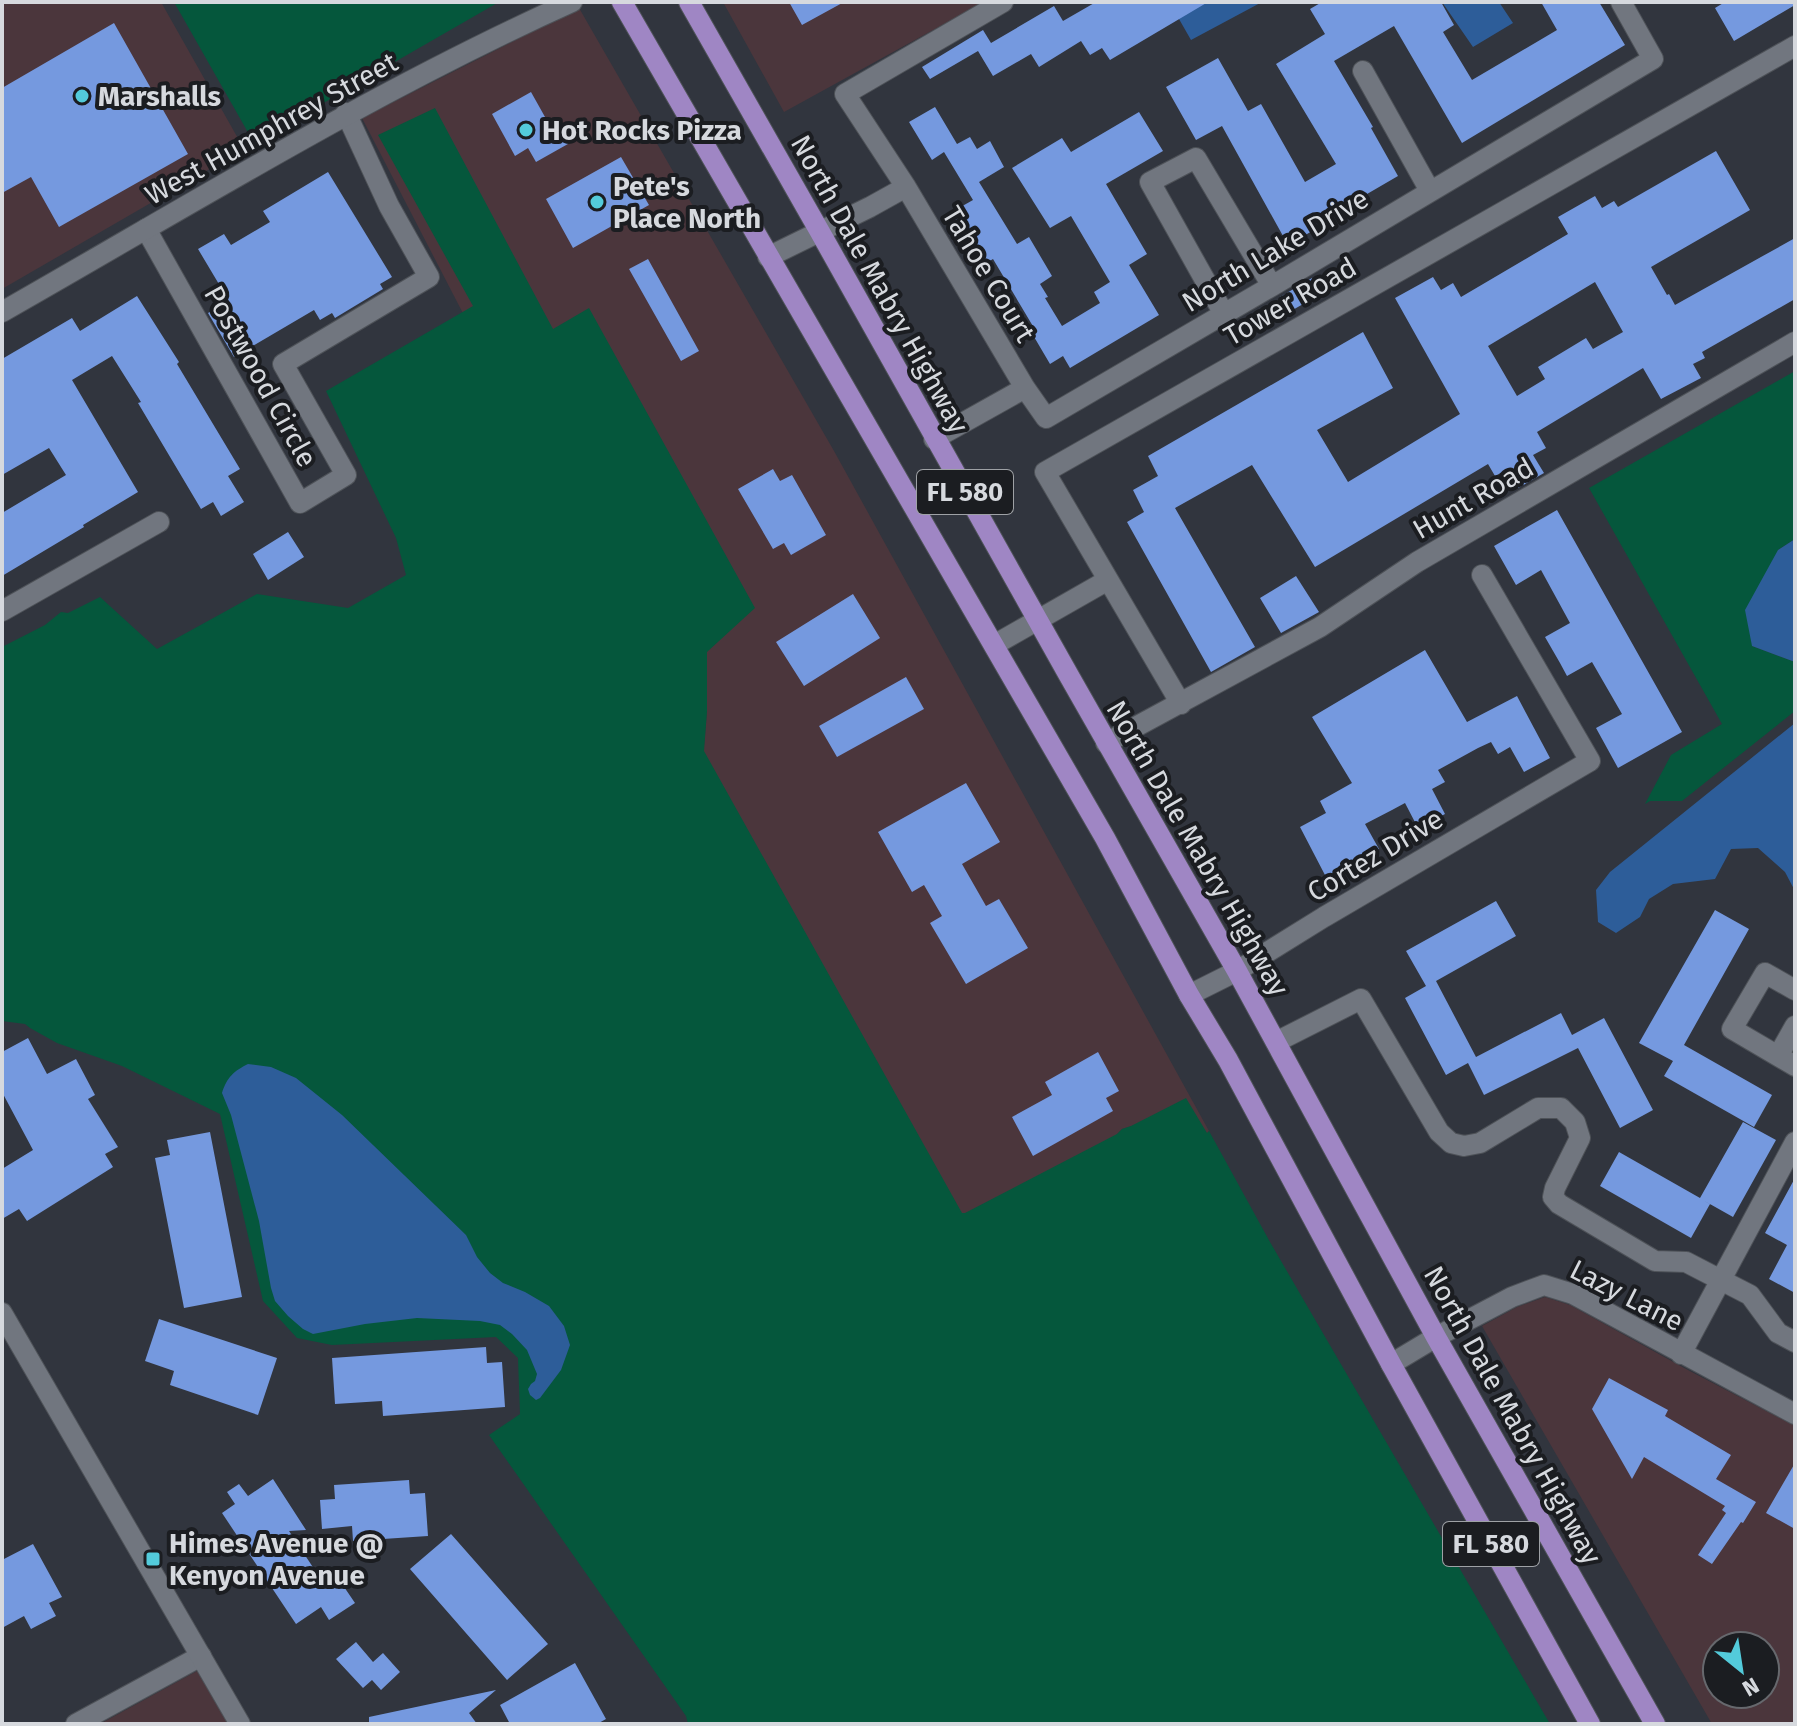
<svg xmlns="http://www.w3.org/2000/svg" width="1797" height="1726" viewBox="0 0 1797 1726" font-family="'Fira Sans',sans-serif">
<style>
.commercial{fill:#4b363c;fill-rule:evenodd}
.green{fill:#05573c}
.water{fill:#2d5d99}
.building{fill:#7599df;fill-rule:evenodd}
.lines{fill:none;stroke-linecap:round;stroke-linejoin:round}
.minor-casing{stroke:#4e5258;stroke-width:22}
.tertiary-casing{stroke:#4e5258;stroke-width:22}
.primary-casing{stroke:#4e5258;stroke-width:22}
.minor{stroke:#71767f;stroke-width:20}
.tertiary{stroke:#71767f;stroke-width:20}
.primary{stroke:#9f86c4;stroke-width:20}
.poi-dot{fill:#53cbdb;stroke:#1b1d21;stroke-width:3}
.labels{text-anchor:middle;stroke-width:8;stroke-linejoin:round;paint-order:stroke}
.shield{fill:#1b1d21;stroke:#9ea1a5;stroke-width:2}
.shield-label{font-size:26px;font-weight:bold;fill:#d6d9de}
.poi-label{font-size:28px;font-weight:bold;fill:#d6d9de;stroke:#1b1d21;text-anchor:start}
.street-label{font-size:28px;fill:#d6d9de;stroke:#1b1d21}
</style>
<rect width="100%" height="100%" fill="#31353e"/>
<!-- commercial -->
<path class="commercial" d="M2 2H161L244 149 2 289Z
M723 2H984L784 112Z
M579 8 834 451 1209 1131 1195 1148 1168 1115 1122 1129 1074 1178 984 1211 957 1214 701 782 707 711V617L483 352 362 118Z
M1545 1297 1570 1305 1686 1369 1795 1426V1724H1712L1482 1326 1517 1307ZM1717 1646H1765V1694H1717Z
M197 1671 228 1724H100Z"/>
<!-- green -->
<path class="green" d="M174 2H499L254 143Z
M435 108 553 329 589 308 755 608 707 652V711L704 751 962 1213H965L1117 1134 1122 1129 1131 1126 1186 1098 1207 1133 1209 1131 1270 1242 1550 1724H688L686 1716 489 1435 520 1414 518 1358 496 1337 332 1345 297 1338 263 1301 220 1114 122 1066 57 1043 30 1028 25 1024 2 1021V647L45 625 61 612 68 613 100 597 157 649 257 594 348 608 406 575 396 538 326 391 473 306 378 135Z
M1795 371V539L1778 550 1752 646 1795 662V711L1682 801H1650L1645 804 1671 755 1722 724 1589 488Z"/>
<!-- water -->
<path class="water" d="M1194 2H1262L1191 40 1175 12Z
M1442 2H1499L1513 23 1473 47Z
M1795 539V662L1752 646 1745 610 1778 550Z
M1795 723V891L1785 872 1758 848 1731 849 1715 879 1673 884 1649 899 1640 917 1616 933 1598 922 1596 890 1610 872Z
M248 1064 271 1067 296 1078 342 1115 466 1235 477 1257 490 1273 503 1283 525 1292 549 1306 564 1326 570 1345 561 1370 540 1398 536 1400 530 1395 528 1389 531 1384 535 1381 537 1374 527 1350 512 1334 500 1325 480 1321 417 1318 365 1324 313 1334 303 1329 288 1316 275 1301 271 1288 259 1221 231 1115 222 1093C227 1077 234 1071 248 1064Z"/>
<!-- building -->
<path class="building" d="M789 2H844L802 25Z
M1096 2H1208L1110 60 1102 48 1090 55 1081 41 1039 67 1031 54 993 76 978 51 930 79 922 67 983 30 991 43 1054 6 1063 21Z
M1322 2H1441L1454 25 1443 32 1472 80 1557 30 1541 2H1599L1625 45 1462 143 1394 26 1334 61 1373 127 1371 128 1398 176 1312 226 1314 230 1288 245 1222 126 1196 140 1166 87 1218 58 1248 111 1261 104 1305 182 1336 164 1276 64 1325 34 1310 9Z
M1725 2H1795V5L1734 41 1715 8Z
M114 23 188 154 59 227 31 177 2 193V88Z
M531 92 554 133 568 126 575 140 536 162 528 148 515 156 492 114Z
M935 107 957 144 970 137 977 149 990 141 1004 167 979 182 1017 244 1029 237 1052 276 1040 284 1048 297 1045 298 1062 326 1100 303 1094 292 1110 282 1071 216 1050 228 1012 168 1062 138 1071 152 1139 112 1163 151 1106 184 1147 254 1129 265 1159 315 1070 368 1063 356 1050 364 1030 330 1034 328 993 259 981 266 950 213 973 200 944 152 932 160 909 122Z
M1716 151 1750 210 1651 267 1667 295 1669 294 1675 305 1795 238V299L1702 352 1705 358 1693 364 1701 378 1661 399 1643 368 1537 432 1546 448 1533 455 1544 473 1518 488 1508 469 1495 476 1488 464 1315 567 1252 465 1175 508 1255 647 1211 672 1127 522 1144 512 1133 490 1158 476 1148 456 1363 332 1393 388 1317 430 1348 482 1460 414 1395 298 1433 277 1441 290 1453 283 1461 297 1568 234 1558 217 1595 196 1602 208 1614 201 1618 207ZM1595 282 1623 332 1593 349 1586 338 1538 367 1545 379 1517 396 1488 346Z
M621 157 649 205 573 248 546 199Z
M328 172 392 277 380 284 383 289 335 318 332 313 320 320 314 310 234 357 208 313 229 301 198 249 224 234 231 245 270 222 263 211Z
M648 259 699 351 681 361 629 269Z
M1312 278 1321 294 1289 312 1280 297Z
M137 296 179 362 177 364 240 469 228 476 244 502 221 516 213 502 201 509 138 403 141 402 112 356 72 380 138 492 83 525 84 527 2 576V513L66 475 49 448 2 475V359L72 318 80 331Z
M773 469 780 481 792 475 826 535 791 555 784 543 773 549 738 489Z
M1557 510 1682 732 1618 768 1596 728 1622 714 1592 662 1567 676 1560 663 1545 637 1570 623 1541 570 1516 585 1494 546Z
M288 532 304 557 268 580 253 554Z
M1296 576 1319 612 1281 633 1260 598Z
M853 594 880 638 804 686 776 642Z
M1425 650 1467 722 1517 696 1550 758 1524 772 1510 747 1498 754 1491 742 1478 748 1438 770 1445 782 1432 789 1445 814 1418 828 1405 803 1392 810 1365 824 1379 849 1326 877 1300 827 1326 813 1320 801 1352 783 1312 717Z
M906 677 924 709 837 757 819 726Z
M966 783 1000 842 962 864 986 906 999 899 1028 948 966 984 930 923 942 916 924 885 912 892 878 832Z
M1496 901 1516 936 1436 981 1476 1057 1561 1013 1572 1035 1604 1018 1653 1110 1620 1128 1578 1048 1484 1095 1468 1063 1446 1075 1405 998 1426 986 1406 951Z
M1715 910 1749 929 1684 1045 1772 1095 1754 1127 1664 1076 1673 1061 1639 1043Z
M28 1038 47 1074 76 1059 95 1095 88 1099 118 1147 105 1154 113 1167 27 1221 19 1209 2 1219V1169L33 1150 2 1092V1052Z
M1098 1052 1119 1091 1106 1098 1113 1111 1033 1156 1012 1117 1052 1095 1045 1082Z
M1743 1122 1776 1140 1733 1217 1701 1199 1710 1204 1691 1238 1600 1186 1619 1152 1700 1198Z
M210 1132 242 1297 184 1308 155 1158 170 1155 167 1140Z
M1795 1178V1293L1769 1279 1787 1245 1765 1233Z
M159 1319 277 1358 258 1415 170 1385 174 1371 145 1361Z
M486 1347 487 1363 502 1362 505 1407 383 1416 382 1401 335 1404 332 1358Z
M1609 1378 1668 1410 1665 1416 1731 1455 1716 1479 1756 1502 1743 1523 1741 1522 1712 1564 1698 1555 1726 1513 1722 1510 1725 1506 1644 1457 1632 1479 1592 1409Z
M1795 1463V1529L1766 1513Z
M273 1479 306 1530 289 1531 326 1587 338 1578 355 1603 329 1620 321 1607 296 1624 222 1513 235 1504 227 1492 239 1484 248 1496Z
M409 1480 410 1494 425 1493 428 1536 353 1541 352 1526 322 1529 320 1500 335 1499 334 1485Z
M451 1534 548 1644 507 1680 410 1569Z
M33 1544 62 1597 49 1603 56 1616 31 1629 24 1616 2 1628V1560Z
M356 1642 373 1662 383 1653 400 1672 381 1690 372 1680 363 1688 336 1659Z
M575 1663 606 1719 597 1724H510L500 1705Z
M496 1690 469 1713 477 1724H369V1717Z"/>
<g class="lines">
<defs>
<path id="minor" d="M1003 2 845 94 906 187 1025 388 1046 418 1272 286 1653 59 1621 2
M1363 71 1430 191
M146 229 300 503 346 475 283 364 429 277 389 206 346 113
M768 257 870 207 906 187
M1224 314 1150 182 1196 158 1272 286
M934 439 1025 388
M2 611 159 522
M994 645 1108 580
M1181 704 1045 472 1795 46
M1106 743 1320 627 1417 562 1795 342
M1795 990 1765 973 1732 1029 1795 1066
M1189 995 1237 971 1324 917 1590 761 1482 575
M1276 1042 1361 999 1439 1132 1451 1143 1464 1146 1480 1143 1538 1108H1561L1575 1122 1580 1138 1555 1188 1553 1197 1559 1204 1655 1261 1686 1262 1750 1295 1778 1333 1795 1342
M1778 1056 1795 1026
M1681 1354 1795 1142
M1391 1364 1436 1337 1512 1297 1544 1285 1573 1294 1795 1414
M76 1724 201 1656"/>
<path id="tertiary" d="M2 312C190 205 374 91 572 2
M2 1313 240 1724"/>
<path id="primary" d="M622 2 1105 838 1189 995 1228 1060 1391 1364 1590 1724
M689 2 820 232 1068 674 1237 971 1436 1337 1655 1724"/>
</defs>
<!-- minor casing -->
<use href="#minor" class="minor-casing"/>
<!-- tertiary casing -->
<use href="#tertiary" class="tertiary-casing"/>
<!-- primary casing -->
<use href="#primary" class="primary-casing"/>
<!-- minor -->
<use href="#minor" class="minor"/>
<!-- tertiary -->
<use href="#tertiary" class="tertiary"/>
<!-- primary -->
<use href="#primary" class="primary"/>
</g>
<!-- markers -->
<g class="poi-dot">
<circle cx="82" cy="96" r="8"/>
<circle cx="526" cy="130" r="8"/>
<circle cx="597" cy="202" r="8"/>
<rect x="145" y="1551" width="16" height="16" rx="4"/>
</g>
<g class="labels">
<!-- shield labels -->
<g class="shield">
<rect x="917" y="470" width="96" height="44" rx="6"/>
<rect x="1443" y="1522" width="96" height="44" rx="6"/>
</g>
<g class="shield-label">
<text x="965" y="501">FL 580</text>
<text x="1491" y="1553">FL 580</text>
</g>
<!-- poi labels -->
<g class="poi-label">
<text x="98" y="106">Marshalls</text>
<text x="542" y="140">Hot Rocks Pizza</text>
<text x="613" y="196">Pete's<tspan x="613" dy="32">Place North</tspan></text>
<text x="169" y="1553">Himes Avenue @<tspan x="169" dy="32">Kenyon Avenue</tspan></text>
</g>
<!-- street labels -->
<g class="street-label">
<text transform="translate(271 128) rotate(-29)" y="10">West Humphrey Street</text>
<text transform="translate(1275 250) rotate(-31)" y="10">North Lake Drive</text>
<text transform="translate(989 274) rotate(59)" y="10">Tahoe Court</text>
<text transform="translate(880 284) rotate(61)" y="10">North Dale Mabry Highway</text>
<text transform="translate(1290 301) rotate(-30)" y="10">Tower Road</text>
<text transform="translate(261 376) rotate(61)" y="10">Postwood Circle</text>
<text transform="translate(1473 498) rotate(-30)" y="10">Hunt Road</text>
<text transform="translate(1198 848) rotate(60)" y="10">North Dale Mabry Highway</text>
<text transform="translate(1375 855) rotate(-31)" y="10">Cortez Drive</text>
<text transform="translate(1627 1295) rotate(27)" y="10">Lazy Lane</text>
<text transform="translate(1513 1415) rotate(61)" y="10">North Dale Mabry Highway</text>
</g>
</g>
<!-- border -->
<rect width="1797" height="1726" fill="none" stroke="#d6d9de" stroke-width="8"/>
<!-- north arrow -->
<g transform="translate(1741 1670) rotate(150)"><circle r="38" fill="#1b1d21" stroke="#66686d" stroke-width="2"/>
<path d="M0-6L14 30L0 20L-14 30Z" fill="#53cbdb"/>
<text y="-12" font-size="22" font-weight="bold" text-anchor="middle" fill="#d6d9de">N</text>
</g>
</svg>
